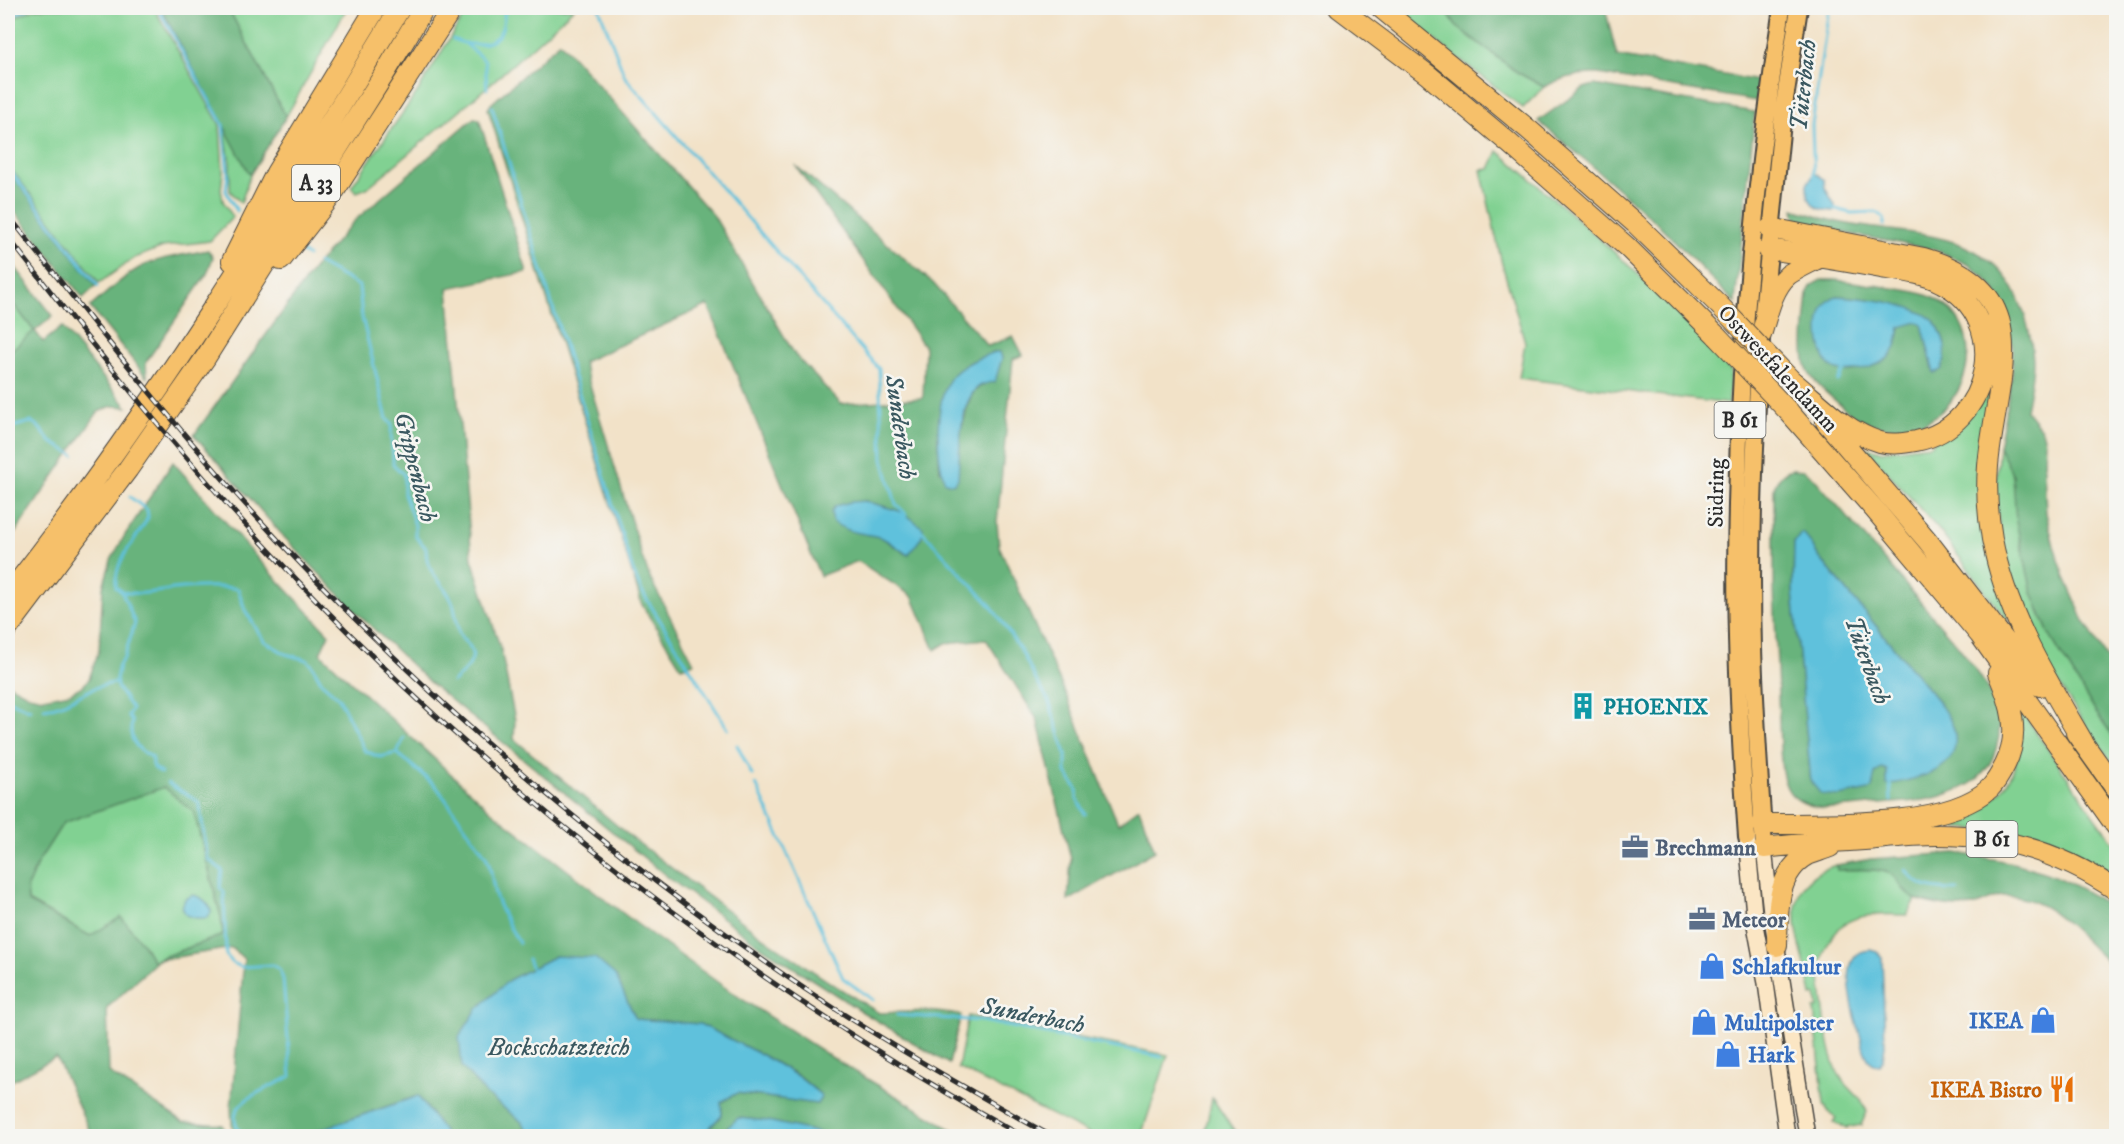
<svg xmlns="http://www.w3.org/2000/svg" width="2124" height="1144" viewBox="0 0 2124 1144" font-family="'IM FELL DW Pica',serif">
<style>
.green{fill:#81d192;stroke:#567e5e;stroke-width:1.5}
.forest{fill:#68b37c;stroke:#4a6f54;stroke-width:1.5;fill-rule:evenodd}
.water{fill:#5ec1dc;stroke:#447684;stroke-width:1.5}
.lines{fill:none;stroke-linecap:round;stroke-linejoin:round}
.stream{stroke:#5ec1dc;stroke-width:3}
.secondary-casing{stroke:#494643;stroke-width:18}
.primary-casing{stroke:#494643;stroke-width:20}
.highway-casing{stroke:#494643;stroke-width:22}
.secondary{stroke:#fbe6c4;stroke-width:15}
.primary{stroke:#f6c06b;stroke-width:16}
.highway{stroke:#f6c06b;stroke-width:20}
.rail-casing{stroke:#2b2b2b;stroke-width:5}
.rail{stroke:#f6f6f2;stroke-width:3;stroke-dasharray:9;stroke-linecap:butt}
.highway-bridge-casing{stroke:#494643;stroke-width:22;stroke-linecap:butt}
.highway-bridge{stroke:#f6c06b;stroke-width:20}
.labels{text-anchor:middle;stroke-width:5;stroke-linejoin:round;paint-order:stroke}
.shield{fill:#f6f6f2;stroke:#686867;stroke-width:1.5}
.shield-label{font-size:21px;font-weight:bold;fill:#2b2b2b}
.street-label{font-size:22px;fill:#2b2b2b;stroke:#f6f6f2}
.culture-label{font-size:22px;font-weight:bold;fill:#0d838f;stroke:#f6f6f2;text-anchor:start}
.service-label{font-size:22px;font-weight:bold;fill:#4e5e75;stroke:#f6f6f2;text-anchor:start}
.shop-label{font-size:22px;font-weight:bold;fill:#366cbe;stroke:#f6f6f2;text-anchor:start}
.food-label{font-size:22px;font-weight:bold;fill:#c56008;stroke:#f6f6f2;text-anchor:end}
.water-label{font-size:24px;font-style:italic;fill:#3a5860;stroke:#f6f6f2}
</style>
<rect width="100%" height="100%" fill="#f6f6f2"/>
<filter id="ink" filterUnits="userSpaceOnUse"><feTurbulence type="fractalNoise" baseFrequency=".0167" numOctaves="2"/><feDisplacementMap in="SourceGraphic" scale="12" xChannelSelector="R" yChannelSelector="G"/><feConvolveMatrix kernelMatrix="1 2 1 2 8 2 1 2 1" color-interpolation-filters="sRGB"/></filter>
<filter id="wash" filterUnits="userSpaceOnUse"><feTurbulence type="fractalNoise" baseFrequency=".008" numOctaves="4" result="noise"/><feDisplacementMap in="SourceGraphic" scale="24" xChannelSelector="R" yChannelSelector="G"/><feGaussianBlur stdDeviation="1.35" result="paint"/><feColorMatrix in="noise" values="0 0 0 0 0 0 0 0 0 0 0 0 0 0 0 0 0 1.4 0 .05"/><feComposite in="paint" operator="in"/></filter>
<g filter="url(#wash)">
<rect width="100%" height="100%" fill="#f2e2c8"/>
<!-- green -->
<path class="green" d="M36 8H154L220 125 223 172 221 190 223 201 233 217 210 241 163 247 135 258 99 283 8 165V32L15 30 13 18Z
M228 8H347L286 117Z
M468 8H574C508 71 438 129 367 188L357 192 351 187 418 91Z
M1393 8H1444L1456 26 1517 72 1544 87 1523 108Z
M224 124 250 175 241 203 230 191V164Z
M1498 151C1579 220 1662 290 1731 371L1729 404 1519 378 1525 342 1502 264 1481 170 1490 169Z
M8 297 35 331 8 353Z
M1994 361 1981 452 2009 623 1939 530 1866 448 1880 451 1931 445Z
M1999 447 2013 475 2020 543 2039 611 2049 634 2095 711 2116 740V768L2078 714 2047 665 2006 569 1997 511 1996 480Z
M2019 708 2116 846V876C2084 856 2047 841 2010 834 1986 829 1961 828 1936 826 1971 817 2008 799 2016 760 2019 743 2018 725 2019 708Z
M164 787 194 812 221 917 223 935 152 961 143 944 90 936 28 901 27 887 38 862 63 823Z
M1836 865 1838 870C1851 870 1882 867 1892 875 1901 882 1906 893 1916 900L1907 915C1858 913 1831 915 1819 970 1823 998 1826 1046 1837 1071 1844 1087 1862 1095 1867 1112L1861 1125 1846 1128 1833 1122 1836 1118 1830 1114 1824 1104 1814 1009 1818 1008 1816 995 1812 996C1805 948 1768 885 1836 865Z
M968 1016 1168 1055 1141 1136H1094L958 1068Z
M1212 1098 1238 1136H1204Z"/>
<!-- forest -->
<path class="forest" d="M161 8H228L286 117 250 175Z
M1444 8H1605L1617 56 1759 81 1756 101 1598 74C1578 73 1562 77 1544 87L1517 72 1456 26Z
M560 42 714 216 795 355 841 404 923 398 925 347 795 165 933 283 988 346 1013 336 1023 355 1013 359 997 523 999 546 1066 695 1118 824 1139 808 1155 851 1068 901 1071 859 1037 719 986 639 946 643 935 650 912 596 858 561 820 576 708 305 583 362 642 557 651 580 694 663 681 667 642 605 488 109 491 104ZM995 352H1000L986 383C964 393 969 413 960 432 954 445 947 457 940 470L938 441 941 403 966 364ZM865 501 903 512 908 555 881 537Z
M1594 85 1755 112 1735 303 1660 226 1590 164 1538 121 1584 88Z
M474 118 479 119 527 272 448 288 472 559 501 650 515 720 514 739 632 838 768 941 831 983 879 1013 928 1011 961 1015 949 1064 864 1013 763 948 670 879 429 682 354 610 284 537 194 435 314 268 353 222Z
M8 170 96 286 83 298 8 203Z
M1794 209C1810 214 1826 220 1843 223 1907 236 1986 227 2018 298 2027 318 2032 339 2033 360 2033 377 2029 394 2026 410L2042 430 2045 441 2044 469 2046 513 2054 546 2066 580 2084 621 2116 673V740L2095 711 2049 634 2032 592 2016 522 2013 475 1999 447 2012 376 2013 350 2006 312 1994 289 1986 279 1969 265 1936 250 1845 233 1796 219Z
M208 250 213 257 207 274 146 362 147 378 90 307C106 294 121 278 139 268 159 257 185 255 208 250Z
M8 258 53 316 35 331 43 342 62 327 127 407 112 406 98 412 8 543V353L34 331 8 297Z
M1821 280C1840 278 1861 284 1880 286 1895 289 1914 290 1929 296 1999 325 1966 431 1894 428 1875 427 1859 421 1844 408 1832 398 1818 387 1809 373 1799 357 1807 312 1808 292L1812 285ZM1837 296C1863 298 1918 304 1936 324 1940 328 1942 335 1944 341L1933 369 1922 323C1916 321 1905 323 1900 327L1896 346 1852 372 1835 369Z
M173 462 259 560 329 634 320 653 491 811 637 924 734 994 839 1062 963 1136H834L768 1121 739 1118 718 1136H706L708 1129 722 1115 721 1102 737 1093 817 1104 822 1096 799 1076 762 1055 700 1024 636 1019 615 976 555 956 509 980 486 1094 522 1122 532 1136H447L418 1096 301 1136H235L232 1124 231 1108 244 959 232 948 158 960 107 1008 109 1073 183 1122 223 1125 226 1136H92L56 1057 8 1083V684L29 695 43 698 70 693 84 685 89 679 99 650 103 587 111 560 125 535ZM164 787 194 812 221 917 223 935 153 961 143 944 121 917 90 936 28 902 27 887 38 862 63 823Z
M1792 469 1804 470 1814 478 1958 646C1973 665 1988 685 1996 708 2005 733 1995 767 1973 782 1965 788 1953 792 1944 795 1924 802 1901 802 1880 804 1854 806 1813 816 1792 795 1781 783 1781 762 1780 747L1774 588V488C1778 478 1782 472 1792 469ZM1805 535 1819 557 1938 701 1955 734 1887 779V770L1885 768C1876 768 1873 776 1873 785L1811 782 1793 591 1794 543Z
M1955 853C1982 857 2010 861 2037 870 2066 879 2091 894 2116 910V970C2084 942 2051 894 2003 896 1992 897 1983 904 1973 906 1957 909 1933 905 1918 900 1905 897 1901 883 1892 875 1882 867 1850 870 1837 870L1836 865 1871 859Z"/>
<!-- water -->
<path class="water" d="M1817 174 1824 180 1825 188 1835 205 1833 211C1814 210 1807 203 1807 184L1814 175Z
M1837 296C1864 298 1915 302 1935 322 1938 326 1941 333 1943 338 1947 349 1946 359 1941 370L1934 373 1933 369 1922 324 1918 322 1900 327C1898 336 1898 346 1892 354 1882 367 1842 379 1829 365 1816 350 1813 302 1837 296Z
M995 352H1000L1002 358 995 382C989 383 982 383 977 388 958 406 960 454 958 479L953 484 945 482C935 457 934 394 954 374 965 363 981 357 995 352Z
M865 501 903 512 923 528 922 537 908 555C899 549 889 540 879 537 862 533 847 533 833 522L831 512 835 506 850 502Z
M1801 533H1804L1819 557 1938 701C1944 711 1954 723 1955 735 1960 773 1914 779 1887 785V770L1882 768 1875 774 1872 788 1869 790 1839 796 1821 794 1811 782 1793 591 1794 543Z
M193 895C202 897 211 904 211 913L206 918H196L186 915 182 907 185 899Z
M1870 950 1877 952 1882 957 1885 1045 1883 1060 1880 1065C1870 1065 1867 1058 1864 1050 1859 1029 1841 977 1854 958 1858 952 1863 951 1870 950Z
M555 956 595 958 615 975 636 1019 700 1024 762 1055 799 1077 822 1096 817 1104 737 1093 721 1102 722 1115 708 1129 706 1136H532L522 1122 486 1094 462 1067 459 1037 477 1009 509 980Z
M418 1096 447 1136H301Z
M738 1118 768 1121 834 1136H718Z"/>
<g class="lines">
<!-- stream -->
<path class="stream" d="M158 8 223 125 228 173 226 191 237 211
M599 8 625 77 879 369 883 459 896 504 906 514
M8 30 12 29 10 16 29 8
M453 39C467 46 493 48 501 31 504 25 504 15 505 8
M466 44 485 61 487 89
M492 107 632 568 641 590 728 729
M8 168 98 286
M1814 178 1812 125 1829 8
M1832 208 1851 213 1876 212 1884 218V225
M300 251 308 256
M318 263 359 286 362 317 387 419 392 425C389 440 394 449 393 464L404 475V494L415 525V536L426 548C426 574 441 578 452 601 456 610 456 622 459 633 461 639 466 642 470 647 479 661 462 673 453 682
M1838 381 1844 370
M8 428 31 422 37 425 51 442 74 455
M130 497 147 510 148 517C137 541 114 558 116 587L122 592 135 623 124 658 119 665 116 679 117 687 132 709 128 715 132 722C128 739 137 750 152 757L153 767 161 773
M921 530 992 607 1023 654 1036 680 1049 701 1066 754V773L1077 789V798L1085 814
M122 592C140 595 155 592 173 589 193 587 218 585 238 589L245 610 264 641 286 654 307 660 312 665 322 683 339 698 365 751 380 757 397 753
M8 700 30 709
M44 708C70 706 89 685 115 683
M404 738 397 753 436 786 486 856C492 869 492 881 495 894 500 912 510 927 519 943
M737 745 752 775
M1890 782 1891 801
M168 783C178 791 190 794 199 803L208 859 222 870 220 888 224 892 226 955 233 963 241 967 272 965 279 969 283 979 291 1076C275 1087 234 1097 235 1119 235 1123 238 1128 240 1133
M756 784 843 978 873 1000
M1906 870C1917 889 1938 890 1958 890
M528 959 533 971
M897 1015 982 1021 1162 1057"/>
</g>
</g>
<g filter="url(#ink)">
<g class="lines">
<defs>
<path id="secondary" d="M1747 837 1755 925 1766 983 1787 1136
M1764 848 1771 912 1807 1136"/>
<path id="primary" d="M1763 313 1783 112 1799 8
M1761 339C1754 442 1750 545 1753 648 1755 715 1760 781 1764 848
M1747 837C1739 727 1734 616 1737 505 1740 339 1756 172 1782 8"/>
<path id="highway" d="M1339 8 1428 75 1509 143 1627 247 1717 336
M1381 8 1528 129 1636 224 1719 305
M1770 228 1924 258C2042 292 1995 380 1988 466 1986 490 1988 516 1992 539 2006 614 2045 677 2083 742
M1768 249C1806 255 1843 261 1881 268 1901 271 1924 273 1942 283 2013 320 1991 426 1916 441 1904 443 1892 445 1880 442 1844 431 1820 403 1791 380
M281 260 331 196 452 8
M232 261 276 173 376 8
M1761 335C1767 316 1772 289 1788 275 1798 268 1810 263 1821 257
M1789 412 1875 510 1980 635 2116 826
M1826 422 1927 540 2040 686
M8 595C154 410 278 210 400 8
M8 628 128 469 206 357 385 73 424 8
M2076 733 2116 789
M1762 824C1821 823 1947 830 1990 788 1996 782 2001 773 2005 765 2021 734 2011 703 1998 673
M1764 848C1797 844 1830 842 1864 840 1888 838 1913 835 1937 835 2002 835 2063 854 2116 890
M1777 946C1778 914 1775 873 1808 855 1814 852 1823 850 1830 847"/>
</defs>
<!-- secondary casing -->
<use href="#secondary" class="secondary-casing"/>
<!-- primary casing -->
<use href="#primary" class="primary-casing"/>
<!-- highway casing -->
<use href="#highway" class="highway-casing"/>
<!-- secondary -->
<use href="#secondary" class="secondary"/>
<!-- primary -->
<use href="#primary" class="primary"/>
<!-- highway -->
<use href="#highway" class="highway"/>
<defs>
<path id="rail" d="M8 215C95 325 182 437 278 540 423 694 584 834 757 956 851 1023 951 1080 1051 1136
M8 237C91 344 175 449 267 548 485 784 742 981 1022 1136"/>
</defs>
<!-- rail casing -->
<use href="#rail" class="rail-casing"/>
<!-- rail -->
<use href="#rail" class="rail"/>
<defs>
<path id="highway-bridge" d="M1719 305 1791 380
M1717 336 1789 412"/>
</defs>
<!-- highway-bridge casing -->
<use href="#highway-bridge" class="highway-bridge-casing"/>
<!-- highway-bridge -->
<use href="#highway-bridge" class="highway-bridge"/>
</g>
</g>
<!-- icons -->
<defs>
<symbol id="building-bare" viewBox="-9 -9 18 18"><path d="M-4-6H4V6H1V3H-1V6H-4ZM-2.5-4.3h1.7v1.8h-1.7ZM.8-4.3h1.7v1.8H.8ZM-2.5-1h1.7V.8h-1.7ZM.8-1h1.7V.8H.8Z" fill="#0f9aa8" stroke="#f6f6f2" stroke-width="2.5" paint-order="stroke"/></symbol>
<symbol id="office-bare" viewBox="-9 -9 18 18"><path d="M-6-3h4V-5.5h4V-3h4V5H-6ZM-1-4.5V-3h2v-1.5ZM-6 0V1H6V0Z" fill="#5c6f8a" stroke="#f6f6f2" stroke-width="2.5" paint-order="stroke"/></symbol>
<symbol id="shop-bare" viewBox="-9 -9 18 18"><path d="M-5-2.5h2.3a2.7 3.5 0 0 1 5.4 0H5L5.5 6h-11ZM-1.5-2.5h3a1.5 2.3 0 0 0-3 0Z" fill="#3f7fe0" stroke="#f6f6f2" stroke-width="2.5" paint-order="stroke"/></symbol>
<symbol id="restaurant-bare" viewBox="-9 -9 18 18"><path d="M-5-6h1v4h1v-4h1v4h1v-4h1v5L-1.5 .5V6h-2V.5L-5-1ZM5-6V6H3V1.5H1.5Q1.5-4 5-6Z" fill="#e8710a" stroke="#f6f6f2" stroke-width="2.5" paint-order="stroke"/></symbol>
</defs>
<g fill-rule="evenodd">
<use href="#building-bare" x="1564" y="687" width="38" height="38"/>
<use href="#office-bare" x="1616" y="828" width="38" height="38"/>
<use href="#office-bare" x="1683" y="900" width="38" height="38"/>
<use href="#shop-bare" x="1693" y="947" width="38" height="38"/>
<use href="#shop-bare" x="2024" y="1001" width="38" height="38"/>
<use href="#shop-bare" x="1685" y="1003" width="38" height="38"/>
<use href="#shop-bare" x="1709" y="1035" width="38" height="38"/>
<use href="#restaurant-bare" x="2043" y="1070" width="38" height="38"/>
</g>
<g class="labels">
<!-- shield labels -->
<g class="shield">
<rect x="292" y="165" width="48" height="36" rx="4.5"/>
<rect x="1714.5" y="402" width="51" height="36" rx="4.5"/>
<rect x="1966.5" y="821" width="51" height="36" rx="4.5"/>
</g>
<g class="shield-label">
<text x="316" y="190">A 33</text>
<text x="1740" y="427">B 61</text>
<text x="1992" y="846">B 61</text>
</g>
<!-- street labels -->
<g class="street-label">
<text transform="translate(1779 368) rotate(47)" y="8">Ostwestfalendamm</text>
<text transform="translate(1715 493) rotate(-89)" y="8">Südring</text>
</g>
<!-- culture labels -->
<g class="culture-label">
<text x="1603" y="714">PHOENIX</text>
</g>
<!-- service labels -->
<g class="service-label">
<text x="1655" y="855">Brechmann</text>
<text x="1722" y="927">Meteor</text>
</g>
<!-- shop labels -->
<g class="shop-label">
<text x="1732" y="974">Schlafkultur</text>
<text x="2023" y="1028" text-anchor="end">IKEA</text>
<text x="1724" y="1030">Multipolster</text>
<text x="1748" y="1062">Hark</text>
</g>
<!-- food labels -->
<g class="food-label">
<text x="2042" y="1097">IKEA Bistro</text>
</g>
<!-- water labels -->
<g class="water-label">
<text transform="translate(1803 85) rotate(-84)" y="8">Tüterbach</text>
<text transform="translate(901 427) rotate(82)" y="8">Sunderbach</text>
<text transform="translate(416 467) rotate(76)" y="8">Grippenbach</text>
<text transform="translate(1868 660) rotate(70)" y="8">Tüterbach</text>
<text transform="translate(1033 1015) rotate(11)" y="8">Sunderbach</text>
<text x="559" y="1055">Bockschatzteich</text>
</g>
</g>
<!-- margin -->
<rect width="2124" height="1144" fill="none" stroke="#f6f6f2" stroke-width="30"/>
</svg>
